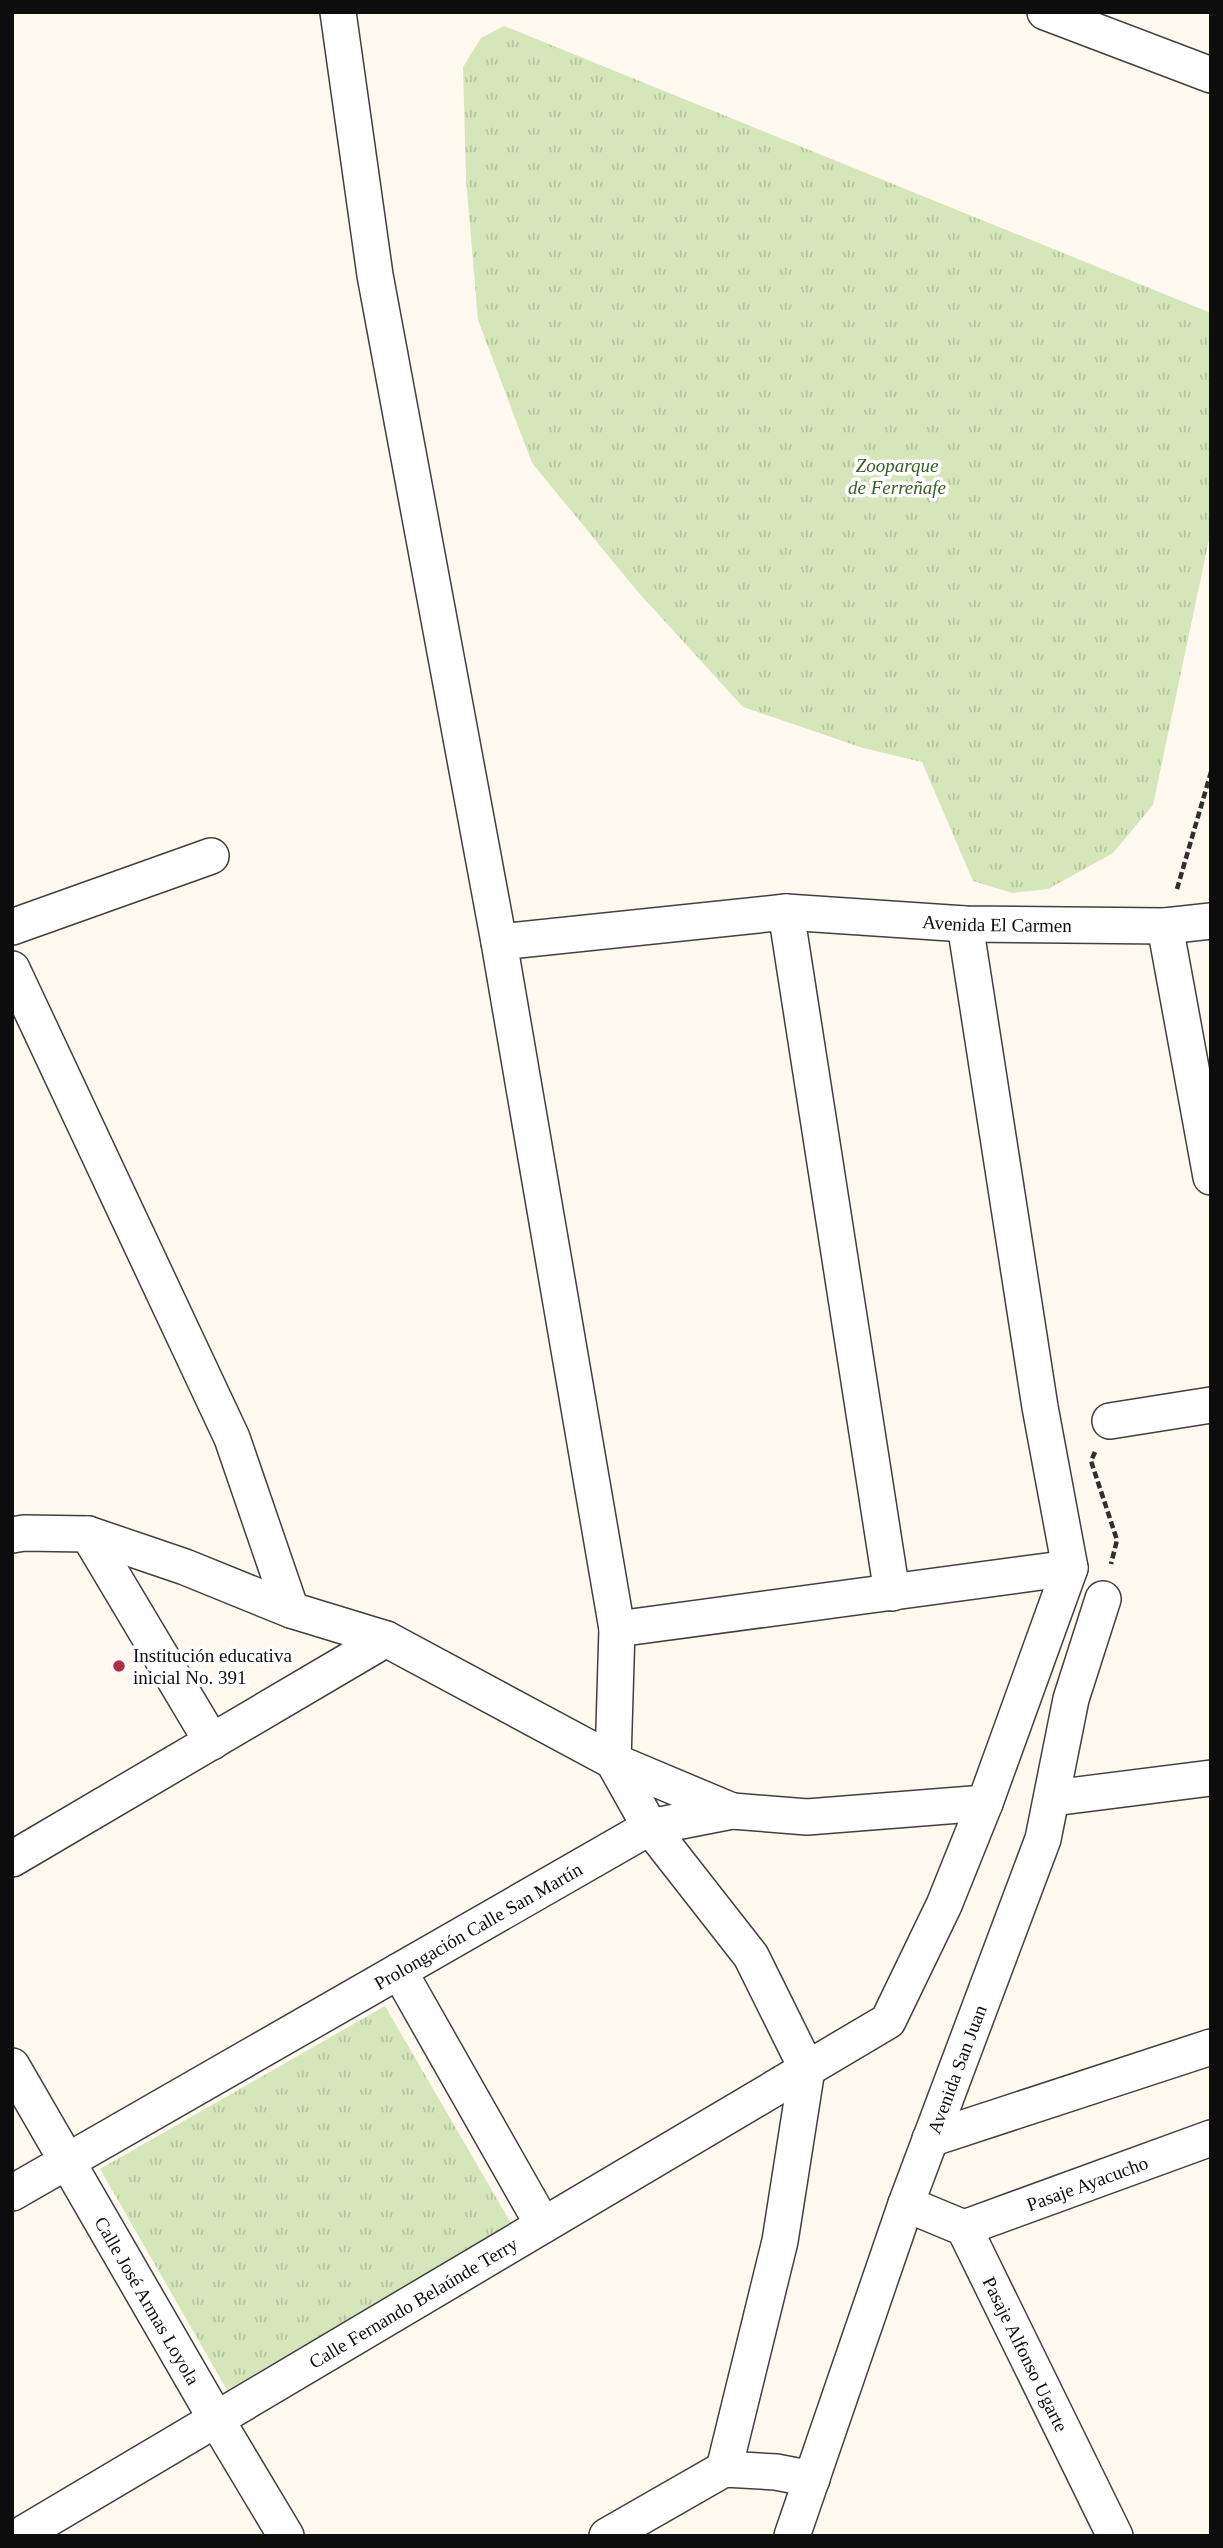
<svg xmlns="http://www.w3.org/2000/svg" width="1223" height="2548" viewBox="0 0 1223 2548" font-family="Georgia,serif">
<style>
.grass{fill:url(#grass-tufts)}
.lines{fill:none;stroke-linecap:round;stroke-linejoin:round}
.street-casing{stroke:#404040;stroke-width:38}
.path{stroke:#2f2f2f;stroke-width:4.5;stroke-dasharray:7 3.5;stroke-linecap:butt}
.street{stroke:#fff;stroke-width:35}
.poi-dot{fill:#b42e43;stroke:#fff;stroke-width:2.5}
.labels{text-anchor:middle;stroke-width:7;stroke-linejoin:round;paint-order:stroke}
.park-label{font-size:19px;font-style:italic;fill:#356022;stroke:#fff}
.street-label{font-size:19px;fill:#0d0d0d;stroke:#fff}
.poi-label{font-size:19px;fill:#0d0d0d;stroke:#fff;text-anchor:start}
</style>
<defs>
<pattern id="grass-tufts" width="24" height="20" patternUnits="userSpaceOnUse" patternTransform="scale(1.75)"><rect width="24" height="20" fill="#d5e6ba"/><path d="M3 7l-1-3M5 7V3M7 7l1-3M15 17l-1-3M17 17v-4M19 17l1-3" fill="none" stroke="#b6c49f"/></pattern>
</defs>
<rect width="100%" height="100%" fill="#fef9ee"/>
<!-- grass -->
<path class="grass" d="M504 26 1211 313V530L1153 805 1113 853 1048 889 1012 893 973 881 922 762 863 748 743 707 638 592 532 463 478 320 466 178 463 67 481 38Z
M385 2006 512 2225 227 2390 100 2169Z"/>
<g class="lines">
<defs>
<g id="street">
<path d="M338 12 375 275 499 942 617 1629 613 1761 732 1811"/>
<path d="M1045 12 1211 75"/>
<path d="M786 912 892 1593"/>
<path d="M1165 926 1211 1177"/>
<path d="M12 927 211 856"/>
<path id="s1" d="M499 942 786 912 965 924 1165 926 1211 921"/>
<path d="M12 969 232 1438 291 1610"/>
<path d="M1110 1421 1211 1405"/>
<path d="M88 1534 212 1742"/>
<path d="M12 1535 24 1533 88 1534 185 1567 291 1610 386 1639 613 1761 650 1827 751 1956 807 2069"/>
<path d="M617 1629 1070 1568"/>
<path d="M1053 1798 1211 1778"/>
<path d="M12 1859 386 1639"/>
<path d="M399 1971 543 2225"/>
<path id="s2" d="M12 2066 216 2419 286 2536"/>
<path d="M930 2139 1211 2047"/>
<path id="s3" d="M12 2193 650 1827 732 1811 807 1817 985 1803"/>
<path id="s4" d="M906 2204 964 2228 1115 2536"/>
<path id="s5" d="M964 2228 1211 2138"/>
<path d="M724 2469 780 2241 807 2069"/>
<path id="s6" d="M19 2536 888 2021 944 1905 985 1803 1070 1568 1040 1407 965 924"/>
<path d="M607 2536 724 2469 776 2472 812 2479"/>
<path id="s7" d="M792 2536 906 2204 1043 1839 1071 1699 1103 1599"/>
</g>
</defs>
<!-- street casing -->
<use href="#street" class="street-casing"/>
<!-- path -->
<path class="path" d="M1177 889 1211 772
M1095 1452 1091 1461 1117 1540 1111 1564"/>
<!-- street -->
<use href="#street" class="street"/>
</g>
<!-- markers -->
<circle class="poi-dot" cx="119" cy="1666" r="7"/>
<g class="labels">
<!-- park labels -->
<g class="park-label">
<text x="897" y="472">Zooparque<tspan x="897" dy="22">de Ferreñafe</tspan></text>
</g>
<!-- street labels -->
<g class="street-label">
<text dy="7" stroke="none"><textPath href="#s1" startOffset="500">Avenida El Carmen</textPath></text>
<text dy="7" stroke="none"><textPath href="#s3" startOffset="537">Prolongación Calle San Martín</textPath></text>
<text dy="7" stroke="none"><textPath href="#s7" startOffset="495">Avenida San Juan</textPath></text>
<text dy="7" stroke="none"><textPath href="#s5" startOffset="131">Pasaje Ayacucho</textPath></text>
<text dy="7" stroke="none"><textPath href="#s2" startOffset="271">Calle José Armas Loyola</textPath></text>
<text dy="7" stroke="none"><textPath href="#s6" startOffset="458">Calle Fernando Belaúnde Terry</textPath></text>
<text dy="7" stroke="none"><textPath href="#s4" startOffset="203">Pasaje Alfonso Ugarte</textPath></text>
</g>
<!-- poi labels -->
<g class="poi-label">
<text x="133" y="1662">Institución educativa<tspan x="133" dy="22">inicial No. 391</tspan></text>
</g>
</g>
<!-- border -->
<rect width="1223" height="2548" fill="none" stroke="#0d0d0d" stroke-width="28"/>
</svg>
